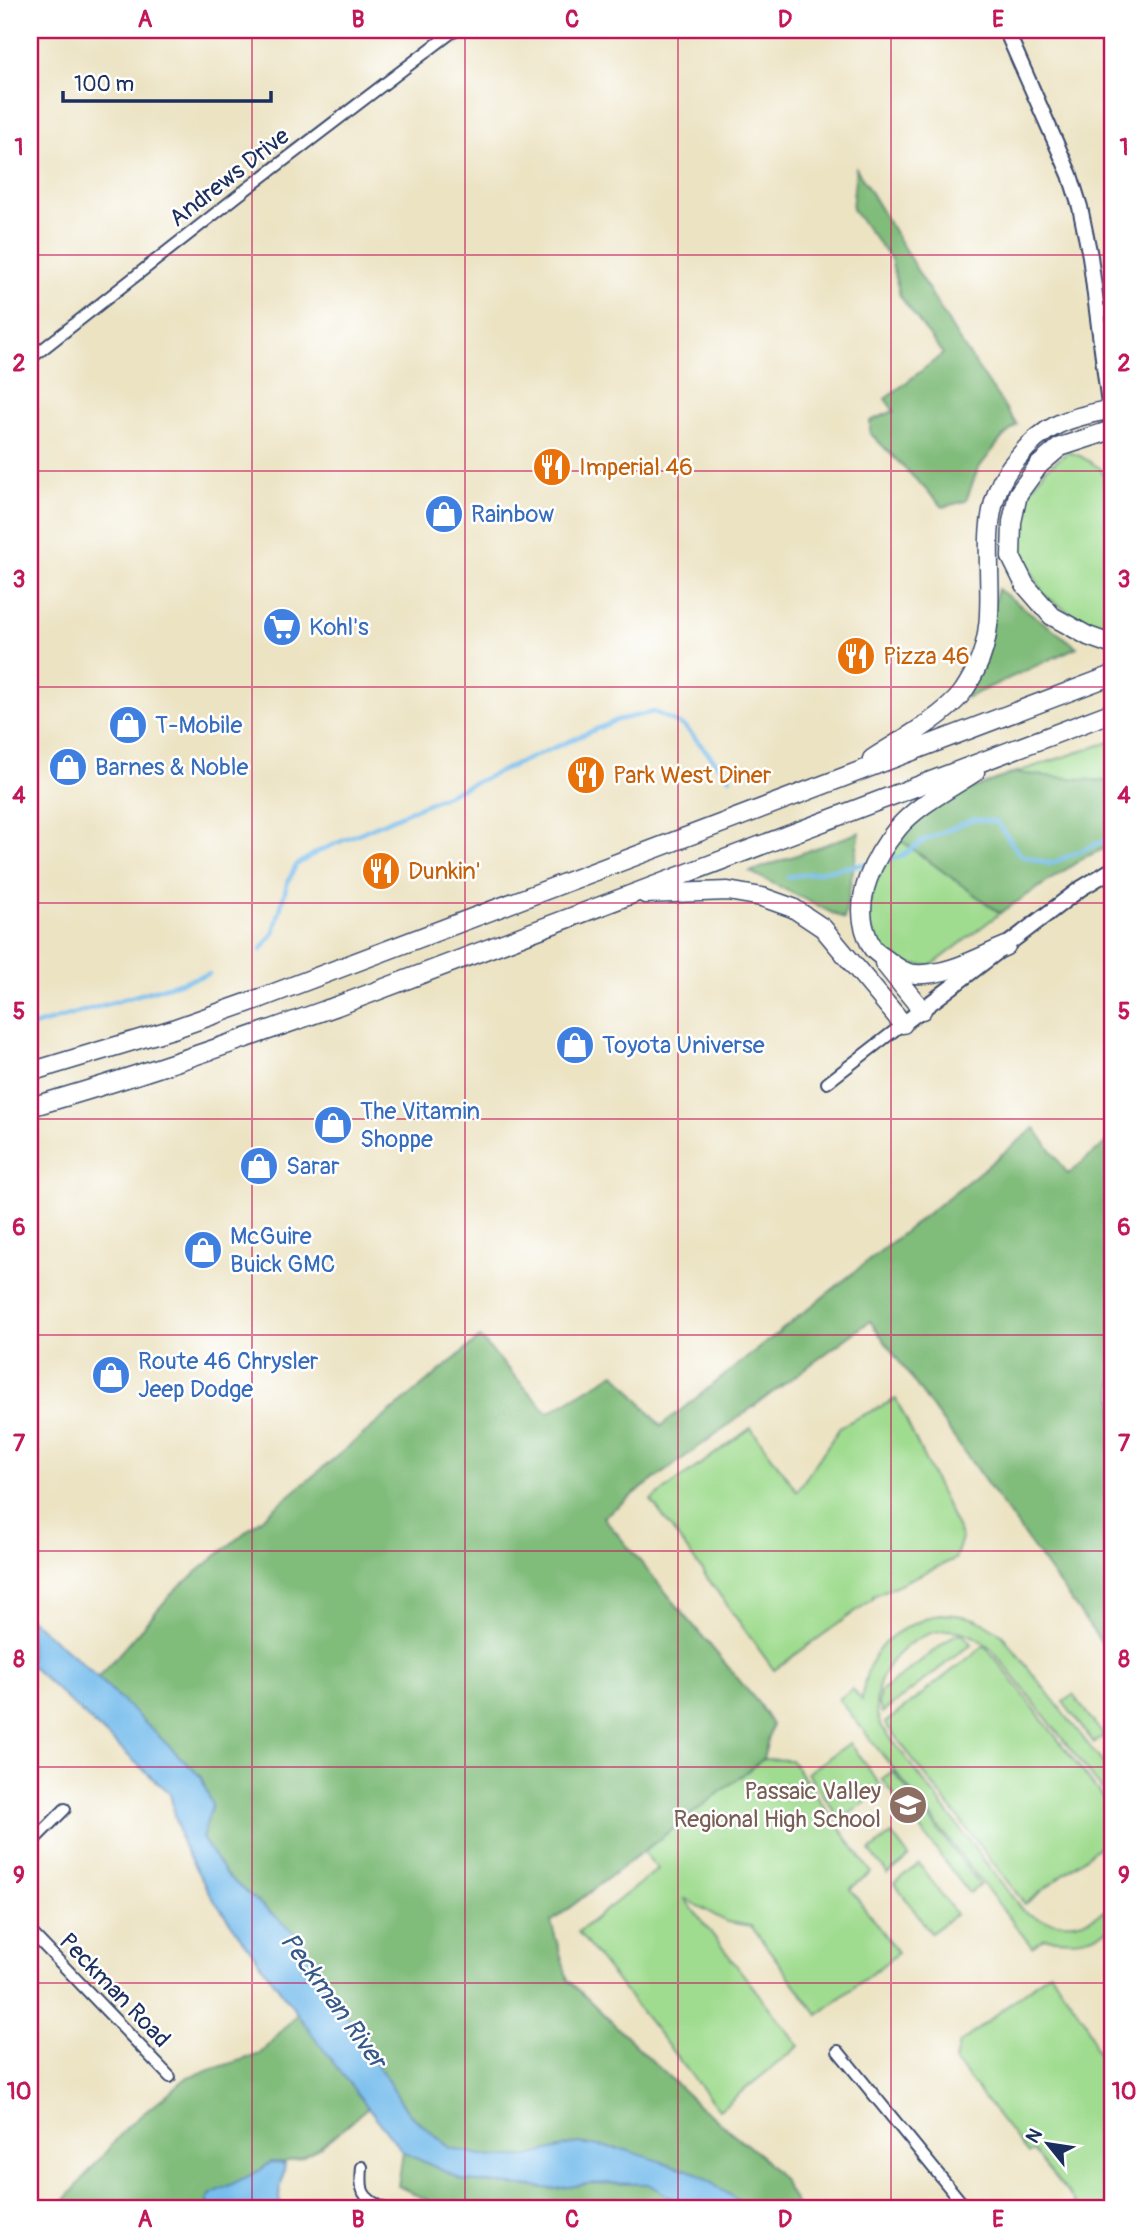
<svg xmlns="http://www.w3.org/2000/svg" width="1143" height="2238" viewBox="0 0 1143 2238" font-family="Pangolin,sans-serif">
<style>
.green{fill:#a0dc90;stroke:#5e8677;stroke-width:2}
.forest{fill:#80bc7a;stroke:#4e766c;stroke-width:2}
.water{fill:#74bcec;stroke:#4876a5;stroke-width:2}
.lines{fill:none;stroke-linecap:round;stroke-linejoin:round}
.stream{stroke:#74bcec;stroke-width:4.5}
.minor-casing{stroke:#3a4a6d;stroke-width:14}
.tertiary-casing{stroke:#3a4a6d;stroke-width:18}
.trunk-casing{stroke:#3a4a6d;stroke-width:21}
.minor{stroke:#fff;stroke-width:10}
.tertiary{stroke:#fff;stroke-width:14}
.trunk{stroke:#fff;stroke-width:18}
.grid{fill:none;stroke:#c2185b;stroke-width:2;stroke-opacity:0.55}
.labels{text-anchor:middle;stroke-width:5;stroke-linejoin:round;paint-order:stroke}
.street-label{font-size:24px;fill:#1b2f5e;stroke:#fff}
.food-label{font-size:24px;fill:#c56008;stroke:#fff;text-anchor:start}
.shop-label{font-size:24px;fill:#366cbe;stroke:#fff;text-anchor:start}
.education-label{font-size:24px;fill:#785e54;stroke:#fff;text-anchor:end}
.water-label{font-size:26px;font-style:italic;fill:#365989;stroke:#fff}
.neatline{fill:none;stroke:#c2185b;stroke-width:2.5}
.grid-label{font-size:23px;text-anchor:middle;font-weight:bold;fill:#c2185b}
</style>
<rect width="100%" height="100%" fill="#fff"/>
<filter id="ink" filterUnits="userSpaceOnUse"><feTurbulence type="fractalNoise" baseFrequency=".0143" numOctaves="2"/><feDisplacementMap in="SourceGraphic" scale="14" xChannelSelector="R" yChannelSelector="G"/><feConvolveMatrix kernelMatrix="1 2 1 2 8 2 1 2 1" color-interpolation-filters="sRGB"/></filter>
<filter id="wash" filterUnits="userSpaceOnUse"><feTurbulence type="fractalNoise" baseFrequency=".00686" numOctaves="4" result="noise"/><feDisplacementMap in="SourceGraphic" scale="28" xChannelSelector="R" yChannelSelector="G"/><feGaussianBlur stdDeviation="1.57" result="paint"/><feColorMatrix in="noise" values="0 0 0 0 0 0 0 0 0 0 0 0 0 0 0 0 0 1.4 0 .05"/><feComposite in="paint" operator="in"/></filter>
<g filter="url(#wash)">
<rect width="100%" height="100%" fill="#ece3c3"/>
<!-- green -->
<path class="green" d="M1068 452 1080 456 1100 468 1113 495V627L1106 628 1085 623 1044 595 1017 545 1023 500 1046 469Z
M1113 741 1112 783 1014 773Z
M899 839 1000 913 931 966 911 965 882 952 867 920 872 889 890 851Z
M896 1399 962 1538 955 1559 873 1596 874 1598 774 1670 651 1500 751 1428 797 1491 841 1426Z
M939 1614C969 1615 980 1618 1003 1636L1113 1776V1803L992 1649C981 1641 971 1633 958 1631 918 1625 877 1663 876 1703 876 1710 878 1718 880 1724L1023 1911C1053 1928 1086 1929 1113 1904V1926C1090 1942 1072 1941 1045 1938L1032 1947 839 1699 852 1689 862 1700C866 1648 892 1629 939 1614Z
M956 1634H963L971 1644 882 1713 878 1704 880 1692Z
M985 1645 1113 1811V1836L1025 1904 885 1723Z
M1073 1695 1104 1736 1094 1743 1063 1702Z
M850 1743 883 1789 841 1820 807 1773Z
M763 1759 791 1760 871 1872 850 1889 898 1953 818 2015 751 1926 727 1922 684 1898 799 2046 719 2110 578 1932 658 1869 643 1852Z
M893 1771 980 1885 969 1893 882 1779Z
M892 1834 909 1857 888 1874 870 1851Z
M919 1864 956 1914 931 1933 894 1883Z
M1050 1972 1086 2022 1095 2049 1113 2070V2208H1080L1033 2151 1028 2154 955 2061 959 2044Z"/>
<!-- forest -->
<path class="forest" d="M856 168 957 337 1017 425 1003 437 978 469 966 501 943 507 870 433V421L894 411 885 399 943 354 900 296 891 259 852 209Z
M998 589 1077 647 966 698Z
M1014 773 1113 782V845L1085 857 1000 913 899 839 934 803Z
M860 832 844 919 750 872Z
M1035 1128 1068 1174 1113 1137V1659L870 1321 603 1517 759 1704 772 1725 763 1759 551 1922 568 1980 699 2106 762 2157 783 2180 798 2208H748L697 2173 579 2143 529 2156 492 2157 450 2148 408 2113 295 1933 227 1876 202 1838 211 1805 201 1777 98 1678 174 1591 480 1338 548 1413 615 1373 661 1426Z
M298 2013 368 2107C341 2129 309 2166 271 2162L259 2171 207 2201 211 2208H58L127 2127 188 2077 260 2054Z
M403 2152 465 2181 556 2189 593 2183 648 2184 689 2208H443L398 2186Z"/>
<!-- water -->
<path class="water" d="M30 1619 88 1668 201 1777 212 1805 202 1838 227 1876 295 1933 408 2113 450 2148 492 2157 529 2156 579 2143 626 2150 697 2173 748 2208H689L648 2184 593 2183 556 2189 465 2181 403 2152 335 2065 211 1896 182 1844 170 1794 30 1665Z
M271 2162 285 2164 279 2196 281 2208H211L207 2201 211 2194 259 2171Z"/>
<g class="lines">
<!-- stream -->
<path class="stream" d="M883 860 900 857 925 840 973 819 997 822 1020 855 1050 864 1113 837
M788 877 871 863
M261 950 274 932 287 884 296 865 319 851 617 720 654 712 685 727 730 778
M30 1027 209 974"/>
</g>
</g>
<g filter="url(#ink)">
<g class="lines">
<defs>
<path id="minor" d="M1097 314 1113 308
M30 359 240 194 455 30
M827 1083 903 1024
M30 1844 65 1809
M30 1931 170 2077
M838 2051 966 2208
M362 2167C360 2191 361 2197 383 2208"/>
<path id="tertiary" d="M1006 30 1070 175 1080 207 1090 256 1113 435
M903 1024 1080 889 1113 869"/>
<path id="trunk" d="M1112 430 1060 447 1039 465 1018 494 1012 522 1011 557 1025 585 1052 616 1088 636 1113 645
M872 759C898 742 944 717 962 693 967 686 972 677 976 669 1004 614 976 545 998 490 1002 479 1009 468 1017 459 1044 425 1067 418 1108 410
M975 772C951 788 916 806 898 828 874 857 852 899 867 936 869 941 871 947 874 950 878 954 883 957 887 960 895 966 905 974 915 974 947 976 977 958 1006 946
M645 894 728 891 762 897 793 908 823 928 903 1024
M884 963 922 1010
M30 1072 173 1029 261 998 1113 675
M30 1107C134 1078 235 1042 337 1006L1113 712"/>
</defs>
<!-- minor casing -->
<use href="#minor" class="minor-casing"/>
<!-- tertiary casing -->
<use href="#tertiary" class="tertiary-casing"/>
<!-- trunk casing -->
<use href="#trunk" class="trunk-casing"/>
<!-- minor -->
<use href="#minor" class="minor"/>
<!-- tertiary -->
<use href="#tertiary" class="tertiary"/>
<!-- trunk -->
<use href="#trunk" class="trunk"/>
</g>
</g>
<!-- grid -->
<path class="grid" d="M252 30V2208M465 30V2208M678 30V2208M891 30V2208M30 255H1113M30 471H1113M30 687H1113M30 903H1113M30 1119H1113M30 1335H1113M30 1551H1113M30 1767H1113M30 1983H1113"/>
<!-- icons -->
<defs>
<symbol id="restaurant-disc" viewBox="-11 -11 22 22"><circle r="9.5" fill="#e8710a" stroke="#fff"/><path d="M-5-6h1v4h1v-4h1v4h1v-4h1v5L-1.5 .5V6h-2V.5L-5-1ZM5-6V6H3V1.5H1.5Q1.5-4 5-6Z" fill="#fff"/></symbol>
<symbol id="shop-disc" viewBox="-11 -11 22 22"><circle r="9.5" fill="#3f7fe0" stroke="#fff"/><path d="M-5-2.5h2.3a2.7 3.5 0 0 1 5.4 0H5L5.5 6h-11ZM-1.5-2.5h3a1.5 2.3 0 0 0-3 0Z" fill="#fff"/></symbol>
<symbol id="supermarket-disc" viewBox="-11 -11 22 22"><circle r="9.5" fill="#3f7fe0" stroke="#fff"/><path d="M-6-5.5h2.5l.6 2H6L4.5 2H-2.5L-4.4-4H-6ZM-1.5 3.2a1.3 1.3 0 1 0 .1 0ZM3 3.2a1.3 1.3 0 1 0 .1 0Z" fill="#fff"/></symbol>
<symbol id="school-disc" viewBox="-11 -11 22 22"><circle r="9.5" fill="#8d6e63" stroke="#fff"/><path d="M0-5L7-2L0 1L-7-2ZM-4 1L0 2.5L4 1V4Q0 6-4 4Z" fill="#fff"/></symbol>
</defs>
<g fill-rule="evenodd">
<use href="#restaurant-disc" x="530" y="445" width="44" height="44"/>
<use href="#shop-disc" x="422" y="492" width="44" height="44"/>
<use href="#supermarket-disc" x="260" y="605" width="44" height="44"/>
<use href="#restaurant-disc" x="834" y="634" width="44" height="44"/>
<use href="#shop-disc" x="106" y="703" width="44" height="44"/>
<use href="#shop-disc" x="46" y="745" width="44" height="44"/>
<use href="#restaurant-disc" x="564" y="753" width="44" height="44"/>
<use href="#restaurant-disc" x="359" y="849" width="44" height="44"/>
<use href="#shop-disc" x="553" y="1023" width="44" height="44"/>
<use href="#shop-disc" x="311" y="1103" width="44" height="44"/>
<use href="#shop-disc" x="237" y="1144" width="44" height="44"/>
<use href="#shop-disc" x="181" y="1228" width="44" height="44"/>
<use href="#shop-disc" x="89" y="1353" width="44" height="44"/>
<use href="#school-disc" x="886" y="1783" width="44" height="44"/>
</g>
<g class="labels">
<!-- street labels -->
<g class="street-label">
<text transform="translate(229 177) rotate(-38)" y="8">Andrews Drive</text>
<text transform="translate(115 1990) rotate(46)" y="8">Peckman Road</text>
</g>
<!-- food labels -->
<g class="food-label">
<text x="579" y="475">Imperial 46</text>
<text x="883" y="664">Pizza 46</text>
<text x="613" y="783">Park West Diner</text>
<text x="408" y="879">Dunkin'</text>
</g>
<!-- shop labels -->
<g class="shop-label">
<text x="471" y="522">Rainbow</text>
<text x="309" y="635">Kohl's</text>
<text x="155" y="733">T-Mobile</text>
<text x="95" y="775">Barnes &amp; Noble</text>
<text x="602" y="1053">Toyota Universe</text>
<text x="360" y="1119">The Vitamin<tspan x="360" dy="28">Shoppe</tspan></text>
<text x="286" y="1174">Sarar</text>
<text x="230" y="1244">McGuire<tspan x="230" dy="28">Buick GMC</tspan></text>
<text x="138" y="1369">Route 46 Chrysler<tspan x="138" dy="28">Jeep Dodge</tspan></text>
</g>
<!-- education labels -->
<g class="education-label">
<text x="881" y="1799">Passaic Valley<tspan x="881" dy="28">Regional High School</tspan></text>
</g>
<!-- water labels -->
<g class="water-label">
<text transform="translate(334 2000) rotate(54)" y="9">Peckman River</text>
</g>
</g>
<!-- margin -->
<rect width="1143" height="2238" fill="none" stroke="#fff" stroke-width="77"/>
<!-- north arrow -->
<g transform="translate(1048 2144) rotate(300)" stroke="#ffffff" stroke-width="5" paint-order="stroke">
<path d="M0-5L12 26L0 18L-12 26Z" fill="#1b2f5e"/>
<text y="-10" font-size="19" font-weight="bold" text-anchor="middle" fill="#1b2f5e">N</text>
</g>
<!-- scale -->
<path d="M63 91v10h208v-10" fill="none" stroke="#1b2f5e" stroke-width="3.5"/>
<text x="74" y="91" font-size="21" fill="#1b2f5e" stroke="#ffffff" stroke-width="5" paint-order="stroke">100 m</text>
<rect x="38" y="38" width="1066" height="2162" class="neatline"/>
<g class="grid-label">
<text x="145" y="27">A</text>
<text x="358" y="27">B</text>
<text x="572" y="27">C</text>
<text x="785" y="27">D</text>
<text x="998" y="27">E</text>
<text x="19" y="155">1</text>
<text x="1124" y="155">1</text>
<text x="19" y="371">2</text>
<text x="1124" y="371">2</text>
<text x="19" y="587">3</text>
<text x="1124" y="587">3</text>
<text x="19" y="803">4</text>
<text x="1124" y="803">4</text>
<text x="19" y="1019">5</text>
<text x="1124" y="1019">5</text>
<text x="19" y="1235">6</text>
<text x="1124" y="1235">6</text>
<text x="19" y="1451">7</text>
<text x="1124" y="1451">7</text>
<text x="19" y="1667">8</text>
<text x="1124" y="1667">8</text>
<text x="19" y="1883">9</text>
<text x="1124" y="1883">9</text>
<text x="19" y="2099">10</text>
<text x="1124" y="2099">10</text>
<text x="145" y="2227">A</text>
<text x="358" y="2227">B</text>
<text x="572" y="2227">C</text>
<text x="785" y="2227">D</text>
<text x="998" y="2227">E</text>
</g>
</svg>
